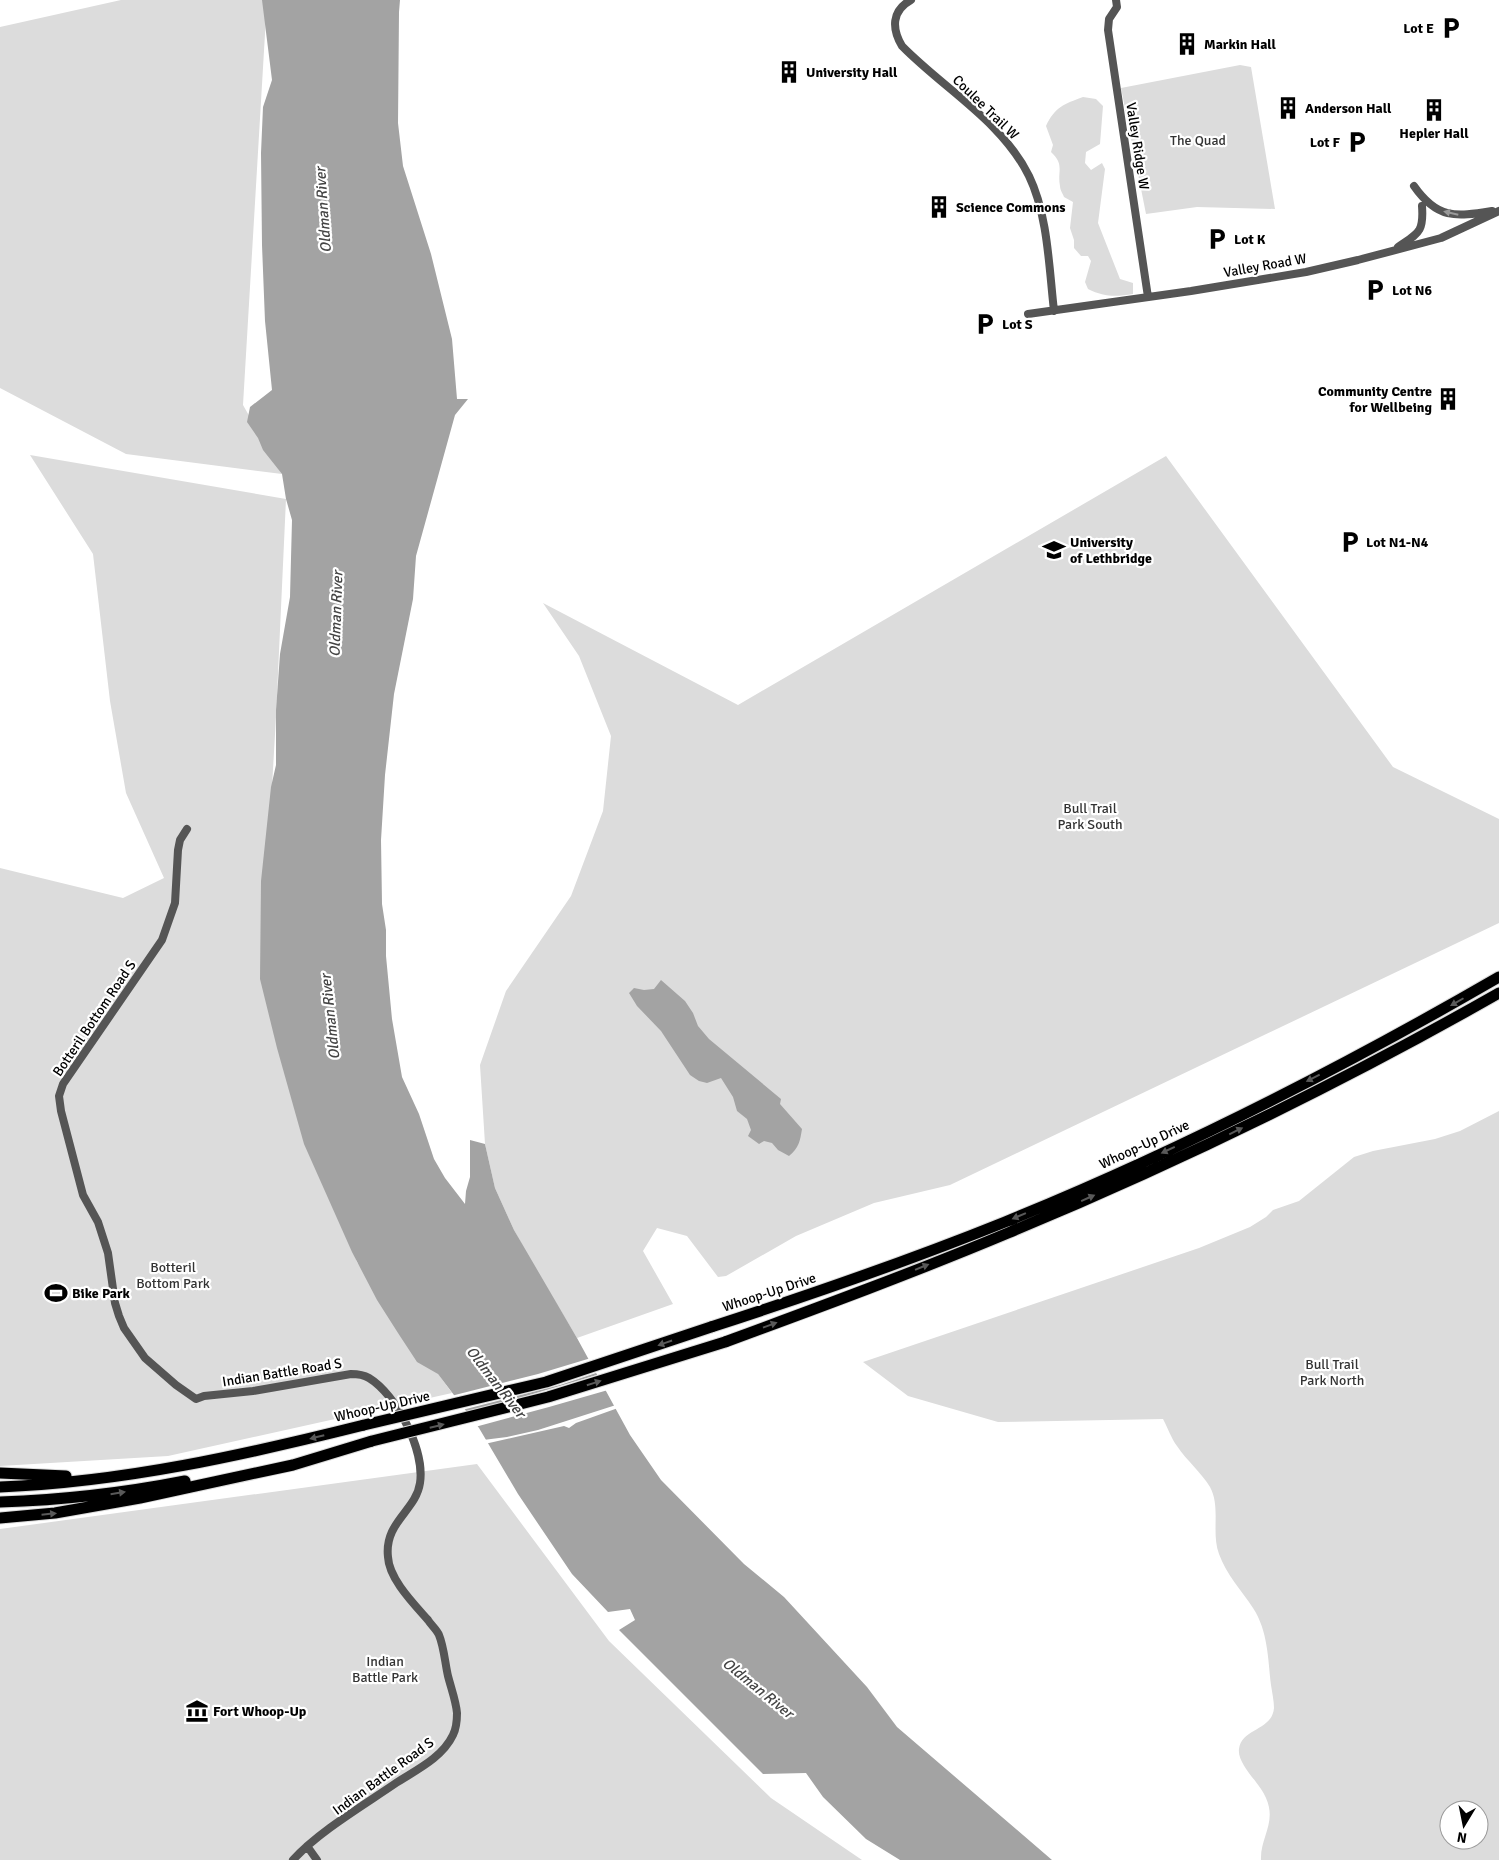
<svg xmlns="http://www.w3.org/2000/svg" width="1499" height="1860" viewBox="0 0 1499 1860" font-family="Signika,sans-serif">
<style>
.green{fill:#dcdcdc;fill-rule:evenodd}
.water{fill:#a3a3a3}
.pier{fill:#fff}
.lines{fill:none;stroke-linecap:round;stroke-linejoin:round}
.highway-casing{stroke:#dbdbdb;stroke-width:13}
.minor{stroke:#555;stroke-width:8}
.highway{stroke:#000;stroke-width:11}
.highway-bridge-casing{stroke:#dbdbdb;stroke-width:13;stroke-linecap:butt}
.highway-bridge{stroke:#000;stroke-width:11}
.oneway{fill:#999}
.oneway2{fill:#595959}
.labels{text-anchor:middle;stroke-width:4.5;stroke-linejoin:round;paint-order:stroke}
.poi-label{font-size:14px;font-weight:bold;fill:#000;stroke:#fff;text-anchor:start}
.street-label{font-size:14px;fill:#000;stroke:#fff}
.park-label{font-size:14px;fill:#333;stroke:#fff}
.water-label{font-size:15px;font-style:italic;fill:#444;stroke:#fff}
</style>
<rect width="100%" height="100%" fill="#fff"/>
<!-- green -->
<path class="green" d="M121 0H267L243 405 282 474 126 454 0 388V27Z
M1240 65 1251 67 1275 209 1197 207 1146 214 1121 88Z
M1083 97 1096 99 1103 106 1100 144 1086 152 1085 163 1091 170 1102 163 1105 169 1098 223 1120 279 1133 283V294C1116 297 1104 297 1088 289L1085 282 1091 261 1088 256H1081L1074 248V240L1070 228 1073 202 1064 197C1063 194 1060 190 1060 186 1057 171 1065 165 1051 152L1053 145 1046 126C1055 107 1064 104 1083 97Z
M30 455 286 499 276 717 261 979 357 1262 452 1393 168 1456 0 1466V868L123 898 164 878 126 793 110 701 93 554Z
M1166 456 1393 767 1499 819V923L950 1185 874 1203 796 1236 726 1276 718 1277 687 1236 657 1228 643 1251 673 1304 577 1338 532 1263 514 1230 495 1188 485 1144 480 1065 506 991 571 896 603 811 611 736 579 656 543 603 738 705Z
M1499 1111V1860H1261C1260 1837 1277 1823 1266 1798 1260 1783 1237 1764 1239 1749 1242 1728 1272 1731 1274 1708 1274 1701 1272 1692 1271 1685 1268 1659 1268 1631 1253 1608 1242 1591 1226 1574 1219 1554 1211 1533 1221 1507 1210 1487 1201 1472 1187 1461 1177 1446 1171 1438 1168 1428 1163 1419L998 1422 908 1396 863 1362 1199 1248 1250 1227 1266 1217 1273 1210 1299 1201 1354 1157 1373 1151 1435 1139 1460 1131ZM1449 1810H1479V1840H1449Z
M477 1464 609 1641 771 1798 862 1860H0V1529Z"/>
<!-- water -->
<path class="water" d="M262 0H400L399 12 398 123 403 166 431 254 452 339 457 399H468L455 415 416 556 413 599 394 694 385 775 381 840 382 904 386 930V956L392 1019 402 1077 419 1114 434 1159 445 1178 465 1204 466 1191 470 1177V1140L485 1144 495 1188 514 1230 577 1338 630 1435 661 1480 744 1564 784 1597 867 1687 897 1727 1052 1860H900L866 1839 823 1797 806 1773 763 1774 619 1630 635 1620 630 1609 608 1612 572 1574 518 1494 479 1428 438 1374 417 1362 398 1333 377 1300 352 1252 304 1144 277 1048 260 979 261 881 271 787 276 765V710L280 654 290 597 292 520 286 499 282 474 263 450 258 438 247 422 250 407 272 390 265 321 262 245 261 153 263 107 272 80Z
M661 980 685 1001 693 1013 698 1026 709 1039 781 1099 780 1104 802 1129C800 1141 799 1148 789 1156L778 1150 772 1143 764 1141 759 1144 748 1136 751 1130 747 1119 737 1111 733 1097 721 1078 707 1083 699 1081 690 1075 661 1031 637 1006 629 993 634 988 644 990 654 989Z"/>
<!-- pier -->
<path class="pier" d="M591 1358 599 1372 560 1385 462 1410 451 1396 538 1374Z
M600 1374 608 1390 549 1407 475 1427 464 1413 526 1396Z
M616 1405 618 1408 576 1423 569 1428 564 1426 489 1443 485 1444 483 1440 507 1437 538 1430Z"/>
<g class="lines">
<defs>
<path id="highway" d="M711 1327C810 1295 908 1261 1005 1222 1175 1153 1340 1069 1499 977
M725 1342C820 1307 915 1272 1008 1233 1176 1163 1341 1083 1499 993
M0 1473 66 1476
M0 1487C124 1482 244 1455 364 1425
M0 1502C62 1500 124 1493 185 1481
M0 1518 55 1513 140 1498 293 1465 372 1441"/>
</defs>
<!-- highway casing -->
<use href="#highway" class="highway-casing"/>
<!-- minor -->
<path class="minor" d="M911 0C891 11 892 29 902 46 944 89 1002 121 1029 176 1048 215 1049 268 1054 311
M1116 0 1117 7 1109 19 1108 30 1148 297
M1414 186C1437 219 1455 217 1492 211
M1398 247C1418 233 1424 233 1422 206
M1028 314 1191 291 1306 272 1358 260 1441 238 1499 211
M187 829 180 840 178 850 175 903 162 940 63 1084 59 1096 61 1111 83 1195 98 1222 108 1253 115 1303 119 1316 124 1328 145 1358 176 1385 196 1399 204 1396 253 1391 351 1374C358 1374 364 1375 369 1378 397 1395 425 1451 420 1483 416 1511 384 1522 388 1557 389 1579 414 1604 428 1620 431 1625 437 1630 439 1635 444 1647 445 1663 448 1676 451 1688 456 1701 457 1713 457 1720 456 1729 453 1735 442 1758 416 1770 396 1783 364 1805 318 1832 293 1860
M307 1846 317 1860"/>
<!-- highway -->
<use href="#highway" class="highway"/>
<defs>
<path id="highway-bridge" d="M364 1425 546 1382 711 1327
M372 1441 548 1397 725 1342"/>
</defs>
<!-- highway-bridge casing -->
<use href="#highway-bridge" class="highway-bridge-casing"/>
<!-- highway-bridge -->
<use href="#highway-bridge" class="highway-bridge"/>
</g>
<!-- one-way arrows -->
<defs><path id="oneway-solid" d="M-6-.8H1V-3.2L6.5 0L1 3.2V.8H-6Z" transform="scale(1.25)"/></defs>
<use class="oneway" href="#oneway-solid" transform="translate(1451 213) rotate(-167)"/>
<g class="oneway2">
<use href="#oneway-solid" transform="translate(1457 1002) rotate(150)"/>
<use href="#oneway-solid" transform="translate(1313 1078) rotate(153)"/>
<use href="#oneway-solid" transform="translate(1236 1131) rotate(-26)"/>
<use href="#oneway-solid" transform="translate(1168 1150) rotate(155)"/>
<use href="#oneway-solid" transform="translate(1088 1198) rotate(-24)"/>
<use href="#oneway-solid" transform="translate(1019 1216) rotate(157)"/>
<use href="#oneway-solid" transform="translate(922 1267) rotate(-22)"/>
<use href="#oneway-solid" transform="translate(770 1325) rotate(-20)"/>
<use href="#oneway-solid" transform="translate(665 1343) rotate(161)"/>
<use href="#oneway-solid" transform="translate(594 1383) rotate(-17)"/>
<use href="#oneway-solid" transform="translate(437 1426) rotate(-14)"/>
<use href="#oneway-solid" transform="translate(317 1437) rotate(166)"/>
<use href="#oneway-solid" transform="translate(118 1493) rotate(-9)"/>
<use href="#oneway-solid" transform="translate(49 1514) rotate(-6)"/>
</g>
<!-- icons -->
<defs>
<symbol id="parking-bare" viewBox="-9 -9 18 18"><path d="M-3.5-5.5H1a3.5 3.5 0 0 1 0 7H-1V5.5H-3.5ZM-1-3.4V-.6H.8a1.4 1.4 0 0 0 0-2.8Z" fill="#000" stroke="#fff" stroke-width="2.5" paint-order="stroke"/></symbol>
<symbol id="building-bare" viewBox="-9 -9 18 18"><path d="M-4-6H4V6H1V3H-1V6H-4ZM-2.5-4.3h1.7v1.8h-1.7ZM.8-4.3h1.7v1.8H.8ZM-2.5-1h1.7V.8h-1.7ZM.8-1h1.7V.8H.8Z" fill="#000" stroke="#fff" stroke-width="2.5" paint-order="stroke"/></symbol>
<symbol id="university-bare" viewBox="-9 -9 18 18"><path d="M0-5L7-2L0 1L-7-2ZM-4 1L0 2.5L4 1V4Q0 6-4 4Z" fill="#000" stroke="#fff" stroke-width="2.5" paint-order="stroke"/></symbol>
<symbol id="stadium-bare" viewBox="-9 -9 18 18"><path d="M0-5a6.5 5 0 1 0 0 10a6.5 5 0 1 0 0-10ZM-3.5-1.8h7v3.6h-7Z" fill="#000" stroke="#fff" stroke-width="2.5" paint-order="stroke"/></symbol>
<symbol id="museum-bare" viewBox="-9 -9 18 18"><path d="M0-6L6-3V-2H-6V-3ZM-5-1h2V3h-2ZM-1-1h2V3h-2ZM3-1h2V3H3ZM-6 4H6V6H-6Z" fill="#000" stroke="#fff" stroke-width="2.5" paint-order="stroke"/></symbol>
</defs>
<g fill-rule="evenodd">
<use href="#parking-bare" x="1435" y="12" width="32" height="32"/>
<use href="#building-bare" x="1171" y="28" width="32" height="32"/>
<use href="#building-bare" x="773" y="56" width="32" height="32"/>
<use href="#building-bare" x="1272" y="92" width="32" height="32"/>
<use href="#building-bare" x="1418" y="94" width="32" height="32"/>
<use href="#parking-bare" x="1341" y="126" width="32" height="32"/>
<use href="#building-bare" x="923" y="191" width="32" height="32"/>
<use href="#parking-bare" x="1201" y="223" width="32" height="32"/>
<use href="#parking-bare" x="1359" y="274" width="32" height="32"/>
<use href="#parking-bare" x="969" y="308" width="32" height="32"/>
<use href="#building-bare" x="1432" y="383" width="32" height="32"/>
<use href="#parking-bare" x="1334" y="526" width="32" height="32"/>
<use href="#university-bare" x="1038" y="534" width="32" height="32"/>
<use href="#stadium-bare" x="40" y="1277" width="32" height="32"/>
<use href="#museum-bare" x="181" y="1695" width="32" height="32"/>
</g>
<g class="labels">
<!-- poi labels -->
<g class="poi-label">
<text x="1434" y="33" text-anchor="end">Lot E</text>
<text x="1204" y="49">Markin Hall</text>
<text x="806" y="77">University Hall</text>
<text x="1305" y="113">Anderson Hall</text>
<text x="1434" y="138" text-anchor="middle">Hepler Hall</text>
<text x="1340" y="147" text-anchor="end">Lot F</text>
<text x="956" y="212">Science Commons</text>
<text x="1234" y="244">Lot K</text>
<text x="1392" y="295">Lot N6</text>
<text x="1002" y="329">Lot S</text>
<text x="1432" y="396" text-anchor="end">Community Centre<tspan x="1432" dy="16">for Wellbeing</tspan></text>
<text x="1070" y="547">University<tspan x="1070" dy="16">of Lethbridge</tspan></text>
<text x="1366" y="547">Lot N1-N4</text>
<text x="72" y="1298">Bike Park</text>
<text x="213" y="1716">Fort Whoop-Up</text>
</g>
<!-- street labels -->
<g class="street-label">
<text transform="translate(986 107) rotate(44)" y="5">Coulee Trail W</text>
<text transform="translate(1138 146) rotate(81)" y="5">Valley Ridge W</text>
<text transform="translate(1265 265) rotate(-10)" y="5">Valley Road W</text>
<text transform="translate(94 1018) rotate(-56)" y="5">Botteril Bottom Road S</text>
<text transform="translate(1144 1144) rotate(-25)" y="5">Whoop-Up Drive</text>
<text transform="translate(769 1292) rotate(-18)" y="5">Whoop-Up Drive</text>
<text transform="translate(282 1372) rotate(-9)" y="5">Indian Battle Road S</text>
<text transform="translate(382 1406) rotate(-13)" y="5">Whoop-Up Drive</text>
<text transform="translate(383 1776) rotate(-36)" y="5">Indian Battle Road S</text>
</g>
<!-- park labels -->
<g class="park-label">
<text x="1198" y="145">The Quad</text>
<text x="1090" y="813">Bull Trail<tspan x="1090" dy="16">Park South</tspan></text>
<text x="173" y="1272">Botteril<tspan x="173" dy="16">Bottom Park</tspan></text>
<text x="1332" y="1369">Bull Trail<tspan x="1332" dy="16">Park North</tspan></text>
<text x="385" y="1666">Indian<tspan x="385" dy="16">Battle Park</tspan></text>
</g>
<!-- water labels -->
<g class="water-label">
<text transform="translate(323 210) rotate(-94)" y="5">Oldman River</text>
<text transform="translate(336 614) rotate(-88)" y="5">Oldman River</text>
<text transform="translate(330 1017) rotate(-96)" y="5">Oldman River</text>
<text transform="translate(496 1382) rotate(52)" y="5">Oldman River</text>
<text transform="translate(758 1688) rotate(39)" y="5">Oldman River</text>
</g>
</g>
<!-- north arrow -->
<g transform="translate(1464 1825) rotate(190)"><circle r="24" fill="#ffffff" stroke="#999999"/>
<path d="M0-4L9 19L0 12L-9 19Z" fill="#000000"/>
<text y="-8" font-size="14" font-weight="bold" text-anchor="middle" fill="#000000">N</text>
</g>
</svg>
